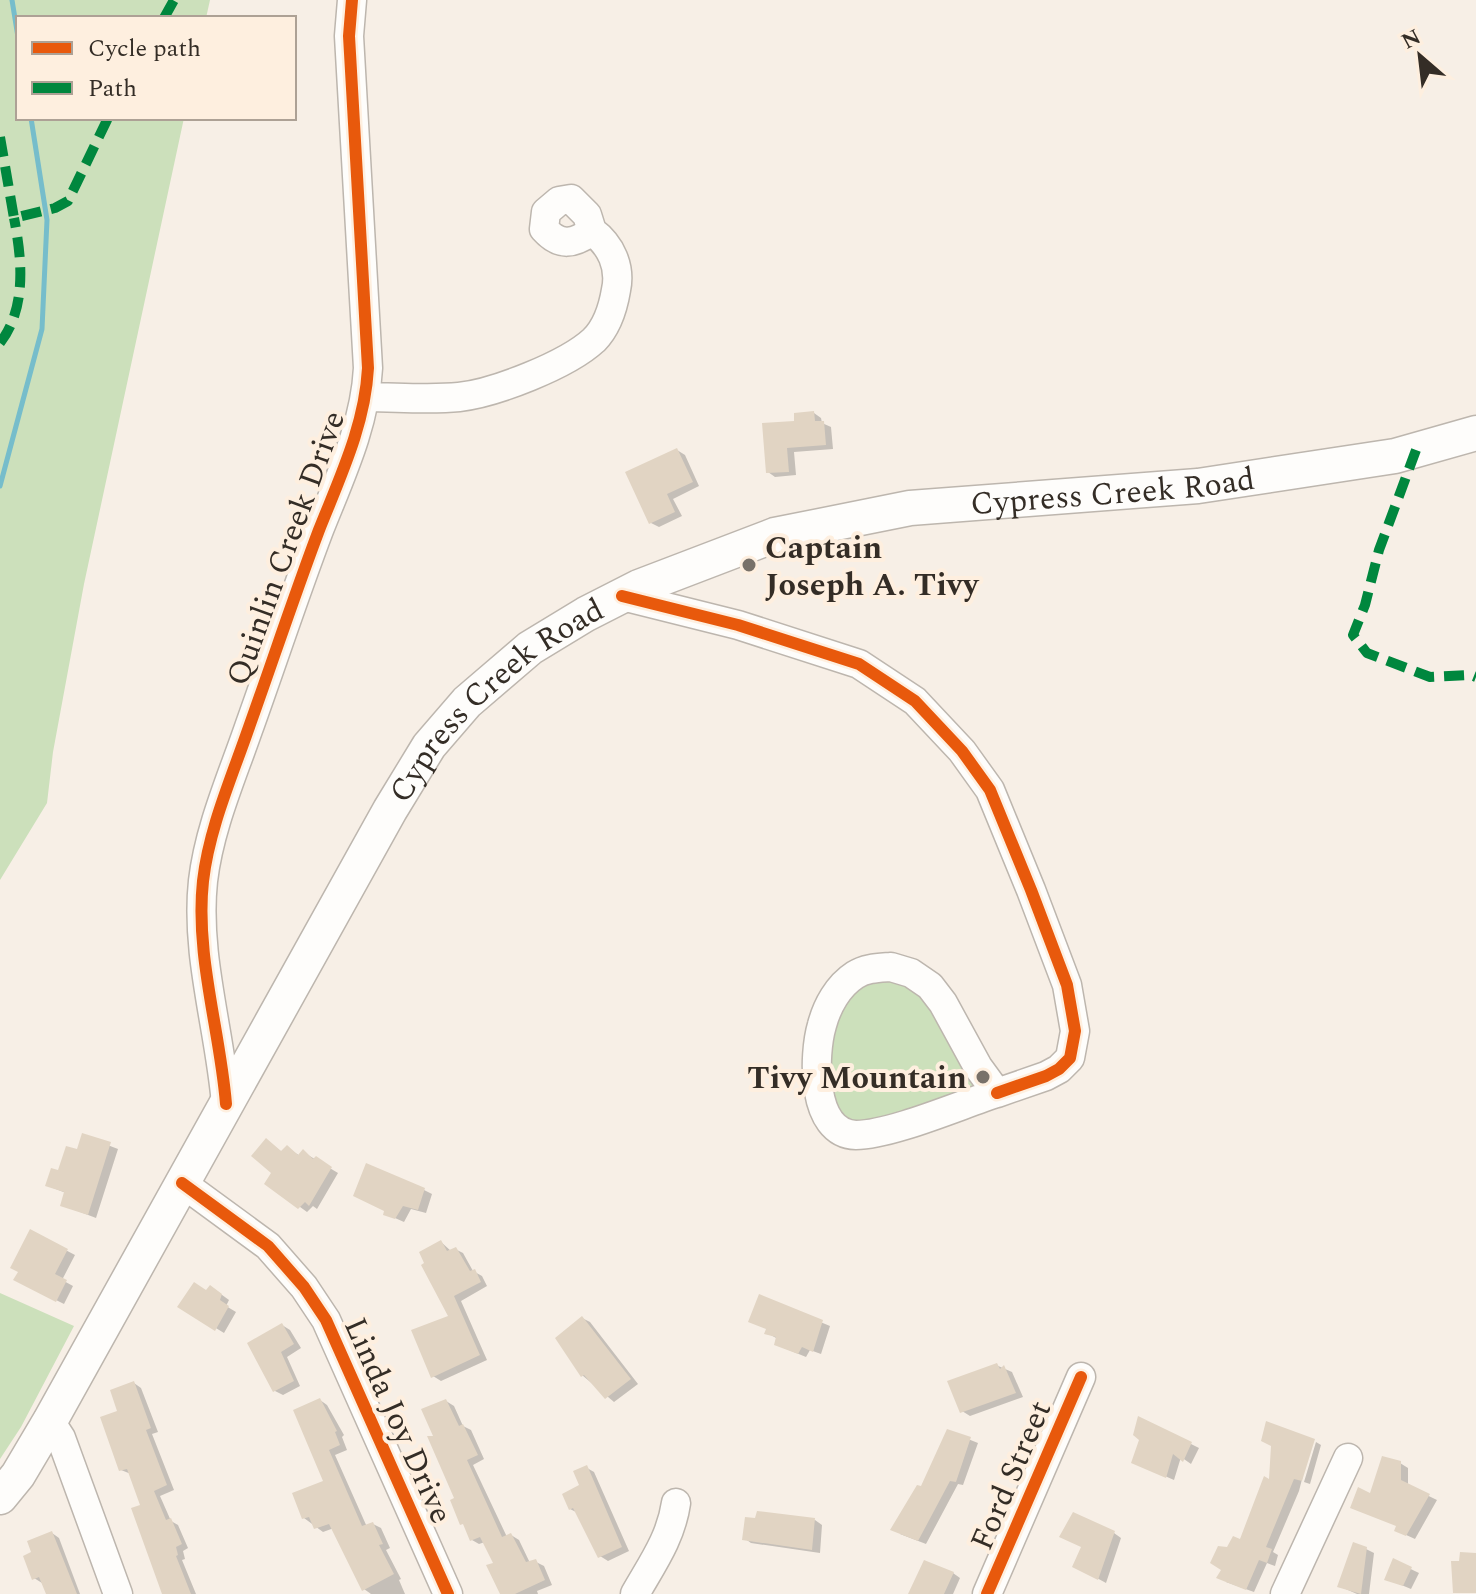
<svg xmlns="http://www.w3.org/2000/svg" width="1476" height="1594" viewBox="0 0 1476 1594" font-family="Spectral,serif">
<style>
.green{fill:#cce0bb}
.shadow{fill:#0003}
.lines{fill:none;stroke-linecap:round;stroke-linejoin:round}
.stream{stroke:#76bdcb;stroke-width:5}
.building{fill:#e1d4c3}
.minor-casing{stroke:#bdb6ae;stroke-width:31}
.major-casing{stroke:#bdb6ae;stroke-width:37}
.minor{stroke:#fefdfb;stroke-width:28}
.major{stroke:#fefdfb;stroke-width:34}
.quiet{stroke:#00873e;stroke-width:10;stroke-dasharray:20 10;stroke-linecap:butt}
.cycleway-casing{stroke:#feefdf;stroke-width:17}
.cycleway{stroke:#e8590c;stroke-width:12}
.poi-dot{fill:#787169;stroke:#feefdf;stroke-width:3}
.labels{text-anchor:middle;stroke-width:8;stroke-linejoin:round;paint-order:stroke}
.street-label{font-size:32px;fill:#342d26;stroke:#feefdf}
.poi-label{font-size:32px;font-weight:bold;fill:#342d26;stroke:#feefdf;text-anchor:start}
</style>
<rect width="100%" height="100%" fill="#f7efe6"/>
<!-- green -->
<path class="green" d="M0 0H210L206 18H18V118H184L84 584 53 752 47 803 0 880Z
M881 979 917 987 987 1090 865 1125 840 1116 826 1073 836 1021 848 999 865 986Z
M0 1293 74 1326 21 1427 0 1459Z"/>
<!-- shadow -->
<path class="shadow" d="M814 413 821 418 822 423 831 427 833 449 794 452 796 475 775 477 768 472Z
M677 450 685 455 699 486 673 499 682 516 659 527 651 523Z
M84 1136 118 1149 96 1218 62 1205 66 1193 48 1186 78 1152Z
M267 1141 282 1152 288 1148 300 1156 303 1152 338 1173 317 1209 313 1206 307 1212 267 1183 274 1173Z
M424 1190 432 1194 426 1213 411 1209 404 1222 386 1214V1211Z
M31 1232 75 1255 62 1280 73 1286 64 1304 16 1280Z
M441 1242 451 1251 455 1249 463 1253 473 1271 482 1276 487 1286 461 1301 487 1360 441 1381 433 1376 450 1317Z
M207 1292H218L229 1300 226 1306 236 1312 224 1333 180 1306Z
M760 1297 830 1326 821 1354 810 1350 806 1357 784 1348 778 1339 767 1333 768 1329Z
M582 1318 590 1322 638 1384 614 1402 582 1375Z
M282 1325 290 1330 301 1348 287 1357 300 1386 283 1395 275 1391Z
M996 1365 1012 1372 1023 1397 970 1416 962 1411Z
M134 1383 141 1388 158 1432 152 1434 174 1490 160 1496 171 1521 178 1525 188 1548 183 1551 185 1559 182 1560 196 1594H164L142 1507 131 1474 121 1470 119 1412Z
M320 1400 327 1405 344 1435 342 1437 347 1450 335 1455 367 1527 373 1524 381 1528 390 1548 386 1550 401 1579 399 1580 405 1594H371L364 1589 334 1528 323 1532 304 1518 325 1482Z
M446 1401 454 1406 463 1426 471 1430 484 1459 473 1465 507 1537 511 1535 519 1540 530 1563 536 1562 544 1566 552 1585 537 1591 538 1594H502L496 1564 485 1542 479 1544 472 1540 436 1437Z
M948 1431 978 1443 963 1485 958 1484 926 1544 900 1534Z
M1312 1440 1299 1491 1273 1552 1278 1555 1275 1566 1267 1563 1254 1592 1226 1582 1228 1550 1242 1541 1271 1482Z
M1316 1442 1321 1445 1310 1484 1304 1482Z
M1191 1444 1199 1448 1191 1464 1181 1457 1174 1480 1142 1466Z
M1400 1463 1408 1468V1486L1437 1500 1415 1539 1404 1534 1371 1496Z
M587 1468 594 1472 629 1551 608 1561 600 1556 578 1513 570 1509Z
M815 1520 822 1525 820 1553 751 1543 744 1538Z
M52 1533 59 1538 80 1594H48L42 1583 34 1578V1553Z
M1114 1533 1121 1538 1106 1583 1075 1566 1083 1547Z
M1366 1549 1374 1553 1369 1594H1357L1339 1586Z
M1394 1561 1419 1573 1411 1589 1387 1579Z
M953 1573 960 1578 953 1594H910Z"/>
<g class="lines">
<!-- stream -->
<path class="stream" d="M12 0 18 37
M0 486 42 329 47 220 31 118"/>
</g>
<!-- building -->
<path class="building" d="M814 411 815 421H824L826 445 787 448 789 472 766 473 762 423 794 421V413Z
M677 448 693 482 667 494 675 512 649 524 625 472Z
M82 1133 111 1142 88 1215 60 1206 64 1192 45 1186 51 1168 58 1170 66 1146 77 1149Z
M266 1138 281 1151 287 1145 298 1155 303 1149 313 1159 316 1156 332 1167 309 1206 305 1202 298 1209 264 1184 271 1173 251 1156Z
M366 1163 425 1188 418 1210 403 1206 395 1219 383 1215 384 1211 353 1196Z
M30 1229 68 1249 55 1274 67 1280 56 1302 13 1280 18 1272 10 1268Z
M441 1240 447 1251 456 1247 470 1271 475 1269 481 1282 454 1296 480 1355 431 1378 411 1330 448 1316 421 1265 424 1263 419 1252Z
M194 1282 206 1290 210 1285 222 1294 220 1300 229 1306 215 1331 177 1307Z
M759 1294 823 1320 813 1352 802 1347 798 1354 774 1345 776 1337 764 1334 766 1329 748 1322Z
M582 1316 631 1379 605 1399 584 1375 581 1377 555 1338Z
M282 1323 294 1344 281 1352 294 1381 273 1392 247 1343Z
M997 1363 1000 1369 1004 1365 1016 1393 960 1413 947 1381Z
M134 1381 151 1428 146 1430 167 1485 154 1491 166 1520 171 1518 182 1544 176 1547 178 1555 176 1556 191 1594H162L131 1508 140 1505 127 1469 119 1471 100 1417 117 1411 110 1390Z
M320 1398 337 1431 335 1432 340 1445 329 1450 362 1526 373 1522 383 1544 379 1545 394 1574 362 1591 329 1524 314 1529 309 1517 302 1519 292 1493 323 1481 293 1410Z
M446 1399 459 1426 463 1424 478 1455 467 1460 502 1537 511 1533 526 1562 536 1559 545 1580 515 1594H500L486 1565 493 1563 480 1537 470 1541 463 1524 460 1525 450 1500 454 1498 427 1436H433L421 1409Z
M1138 1416 1192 1442 1183 1462 1173 1454 1166 1478 1131 1463 1139 1440 1133 1435Z
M1266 1421 1315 1439 1302 1481 1294 1479 1266 1547 1272 1549 1267 1563 1259 1560 1246 1590 1216 1578 1221 1570 1210 1563 1218 1546 1227 1547 1233 1536 1240 1539 1264 1476 1269 1479 1271 1446 1261 1441Z
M947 1429 971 1437 956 1482 950 1481 918 1541 890 1530 917 1485 921 1486Z
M1382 1456 1401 1461V1480L1430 1494 1406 1536 1394 1531 1396 1526 1350 1508 1358 1487 1370 1493Z
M587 1465 622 1547 598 1558 573 1508 569 1510 562 1494 579 1485 573 1471Z
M757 1511 815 1518 812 1550 742 1540 745 1517 755 1518Z
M1073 1512 1115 1531 1098 1580 1072 1567 1081 1547 1059 1537Z
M52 1531 77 1594H46L39 1577 32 1580 23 1556 31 1552 27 1541Z
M1353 1542 1367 1547 1361 1594 1337 1587Z
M1460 1552 1476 1553V1593H1453L1451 1561H1459Z
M1393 1558 1412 1567 1403 1586 1384 1580Z
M924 1560 954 1572 944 1594H908Z"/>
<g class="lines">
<defs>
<path id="minor" d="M571 199 587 215 592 231C574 244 560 247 544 229L546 212 559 201Z
M366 397C396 397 429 400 459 397 495 393 567 365 594 340 607 327 613 308 616 290 621 267 611 245 592 231
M622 596 738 625 859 664 915 701 962 751 990 790 1031 890 1067 985 1075 1031 1070 1058 1059 1069 1046 1076 997 1093
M891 967 911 973 930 986 943 1003 978 1067 997 1093C962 1104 891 1135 856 1135 811 1134 813 1055 822 1025 827 1006 838 986 855 975 866 968 878 968 891 967Z
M226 1104C220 1030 195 955 203 881 209 829 231 779 248 730 272 663 294 596 319 530 340 477 365 425 368 368L349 36 352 0
M182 1183 268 1246 304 1287 326 1320 448 1594
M50 1421 61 1438 118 1594
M635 1594C652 1564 671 1538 676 1503
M987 1594 1081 1377
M1285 1594 1348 1458"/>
<g id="major">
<path id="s1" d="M0 1497 18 1475 50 1421 390 810 429 746 467 702 530 648 586 614 639 587 775 535 910 508 1198 486 1395 456 1476 433"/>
</g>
</defs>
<!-- minor casing -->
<use href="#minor" class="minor-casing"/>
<!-- major casing -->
<use href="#major" class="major-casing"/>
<!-- minor -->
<use href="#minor" class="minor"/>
<!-- major -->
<use href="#major" class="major"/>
<!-- quiet -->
<path class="quiet" d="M164 18 174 0
M0 137 14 218 55 208 68 201 108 118
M0 343C27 308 22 259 14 218
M1416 450 1379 550 1365 605 1353 635 1367 653 1430 677 1471 675 1476 677"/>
<defs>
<path id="cycleway" d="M622 596 738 625 859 664 915 701 962 751 990 790 1031 890 1067 985 1075 1031 1070 1058 1059 1069 1046 1076 997 1093
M226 1104C220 1030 195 955 203 881 209 829 231 779 248 730 272 663 294 596 319 530 340 477 365 425 368 368L349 36 352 0
M182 1183 268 1246 304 1287 326 1320 448 1594
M987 1594 1081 1377"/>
</defs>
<!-- cycleway casing -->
<use href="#cycleway" class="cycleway-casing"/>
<!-- cycleway -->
<use href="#cycleway" class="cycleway"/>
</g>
<!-- markers -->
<g class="poi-dot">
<circle cx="749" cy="565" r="8"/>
<circle cx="983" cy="1077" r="8"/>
</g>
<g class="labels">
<!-- street labels -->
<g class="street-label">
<text dy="11" stroke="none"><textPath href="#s1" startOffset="1618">Cypress Creek Road</textPath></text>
<text transform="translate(285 548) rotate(-70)" y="11">Quinlin Creek Drive</text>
<text dy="11" stroke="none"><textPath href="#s1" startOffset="946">Cypress Creek Road</textPath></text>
<text transform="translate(399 1420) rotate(66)" y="11">Linda Joy Drive</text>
<text transform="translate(1010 1475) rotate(-67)" y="11">Ford Street</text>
</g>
<!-- poi labels -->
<g class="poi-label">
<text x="765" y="558">Captain<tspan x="765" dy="37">Joseph A. Tivy</tspan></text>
<text x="967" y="1088" text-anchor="end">Tivy Mountain</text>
</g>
</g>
<!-- legend -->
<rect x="16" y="16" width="280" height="104" fill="#feefdf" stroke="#ada195" stroke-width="2"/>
<rect x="32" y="42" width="40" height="12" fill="#e8590c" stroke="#ada195" stroke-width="2"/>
<text x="88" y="56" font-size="24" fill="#342d26">Cycle path</text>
<rect x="32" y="82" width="40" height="12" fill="#00873e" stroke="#ada195" stroke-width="2"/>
<text x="88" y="96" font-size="24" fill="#342d26">Path</text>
<!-- north arrow -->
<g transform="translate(1420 56) rotate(332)" stroke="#feefdf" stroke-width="6" paint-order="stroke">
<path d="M0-6L14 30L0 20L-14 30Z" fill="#342d26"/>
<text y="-12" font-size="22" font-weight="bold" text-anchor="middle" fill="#342d26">N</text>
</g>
</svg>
